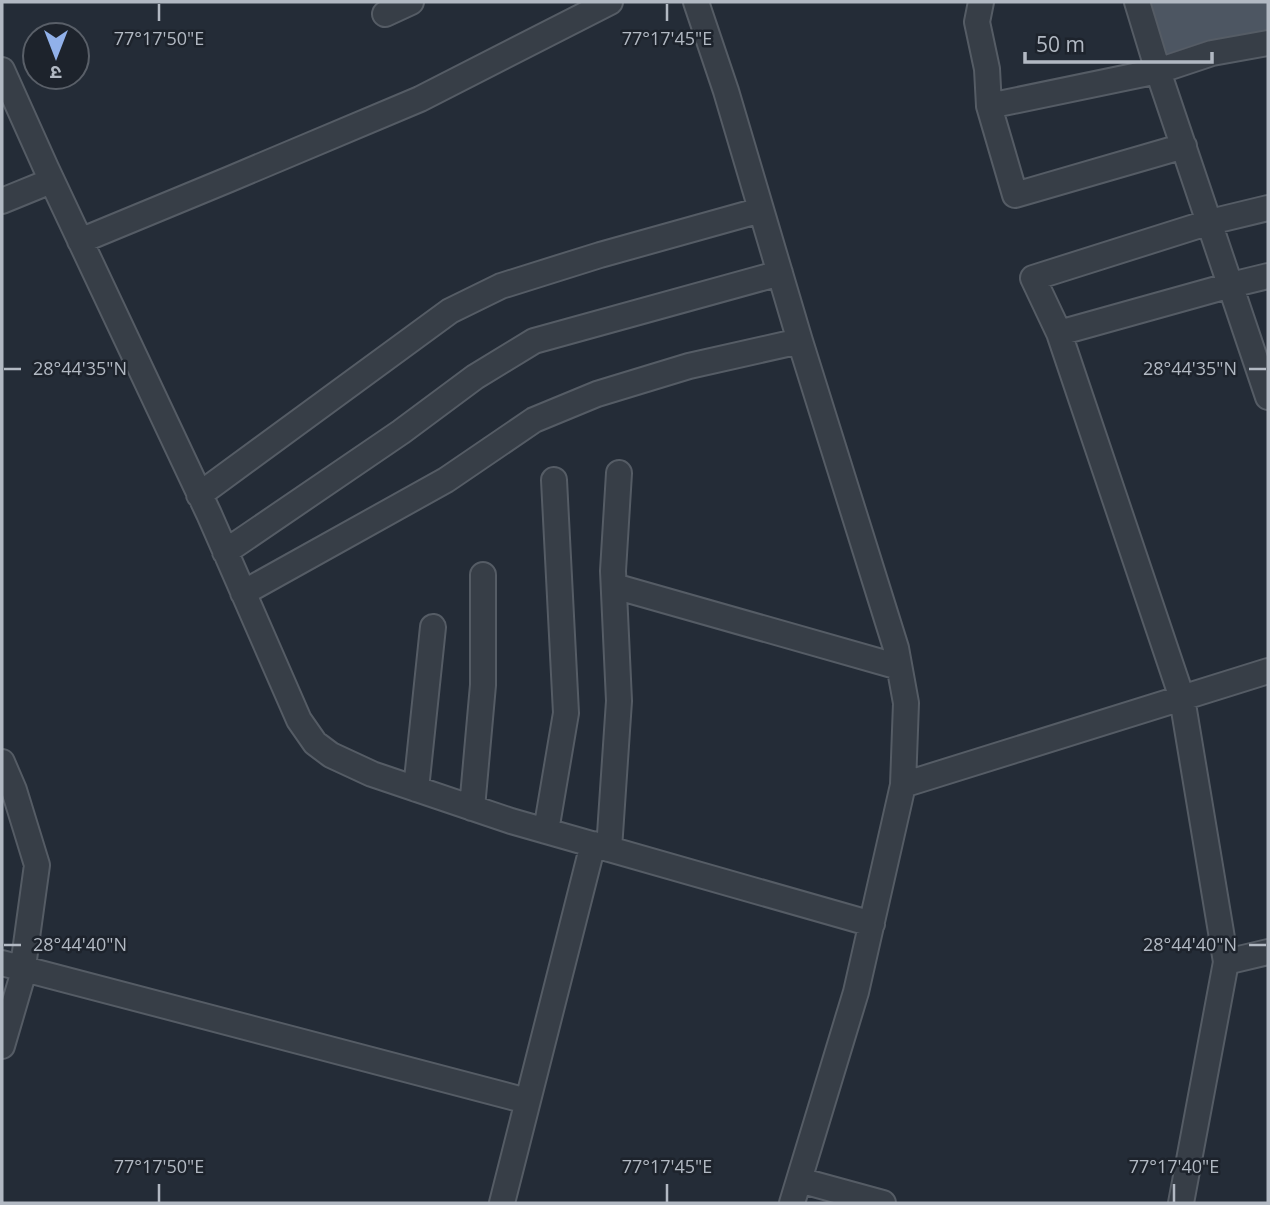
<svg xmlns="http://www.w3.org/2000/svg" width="1270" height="1205" viewBox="0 0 1270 1205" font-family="'Open Sans','Noto Sans Devanagari',sans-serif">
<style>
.building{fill:#4d5662;stroke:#1f252e;stroke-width:2}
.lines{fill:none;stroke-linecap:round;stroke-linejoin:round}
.minor-casing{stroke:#555c65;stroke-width:28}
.minor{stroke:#373e47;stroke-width:24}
.ticks{fill:none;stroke:#b2b9c3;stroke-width:2.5}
.ticks-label{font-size:18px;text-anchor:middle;fill:#b2b9c3;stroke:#1d232c;stroke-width:5;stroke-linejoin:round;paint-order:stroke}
</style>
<rect width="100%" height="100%" fill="#242c37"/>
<!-- building -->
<path class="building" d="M1147 2H1268V37L1161 60Z"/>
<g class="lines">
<defs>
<path id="minor" d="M696 2 726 91 800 341 896 648 906 703 903 785
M981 2 977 22 987 69 989 106
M1137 2 1158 71 1268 397
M385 14 411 2
M2 70 46 168 209 514 299 720 315 743 331 755 372 774 511 821 872 924
M1184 146 1015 195 989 106 1158 71 1212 53 1268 43
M2 201 51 181
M1268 208 1210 222 1033 278 1059 333 1182 698 1226 962 1268 952
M80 241 230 179 420 99 610 2
M1059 333 1231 285 1268 276
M199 495 450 311 501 286 600 255 761 210
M225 552 401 432 475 377 534 341 780 273
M614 586 899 667
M243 593 446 480 534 420 597 394 689 366 800 341
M2 762 14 790 37 865 21 981 2 1046
M416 789 433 627
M472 808 483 685V575
M546 831 566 713 554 480
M609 849 619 701 613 571 619 473
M2 963 527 1101
M799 1180 883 1203
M502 1203 593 844
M792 1203 856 992 903 785 1268 671
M1181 1203 1226 962"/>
</defs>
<!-- minor casing -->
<use href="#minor" class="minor-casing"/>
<!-- minor -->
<use href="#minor" class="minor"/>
</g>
<!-- ticks -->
<path class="ticks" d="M159 4V21M667 4V21M4 369H21M1249 369H1266M4 945H21M1249 945H1266M159 1184V1202M667 1184V1202M1174 1184V1202"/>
<g class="ticks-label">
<text x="159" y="45">77°17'50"E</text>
<text x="667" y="45">77°17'45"E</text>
<text x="1190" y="375">28°44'35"N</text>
<text x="80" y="375">28°44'35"N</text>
<text x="1190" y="951">28°44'40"N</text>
<text x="80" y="951">28°44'40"N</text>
<text x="159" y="1173">77°17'50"E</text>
<text x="667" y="1173">77°17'45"E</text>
<text x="1174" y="1173">77°17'40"E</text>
</g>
<!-- border -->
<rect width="1270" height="1205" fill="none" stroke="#b2b9c3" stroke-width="7"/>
<!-- north arrow -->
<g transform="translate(56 56) rotate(180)"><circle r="33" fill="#1d232c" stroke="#595f68" stroke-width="2"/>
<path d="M0-5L12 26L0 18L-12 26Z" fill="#91b1ea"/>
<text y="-10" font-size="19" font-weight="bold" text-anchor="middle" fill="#b2b9c3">उ</text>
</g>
<!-- scale -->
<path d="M1025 52v10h187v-10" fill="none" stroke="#b2b9c3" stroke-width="3.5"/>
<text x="1036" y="52" font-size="21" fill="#b2b9c3" stroke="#1d232c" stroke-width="5" paint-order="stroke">50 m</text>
</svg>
